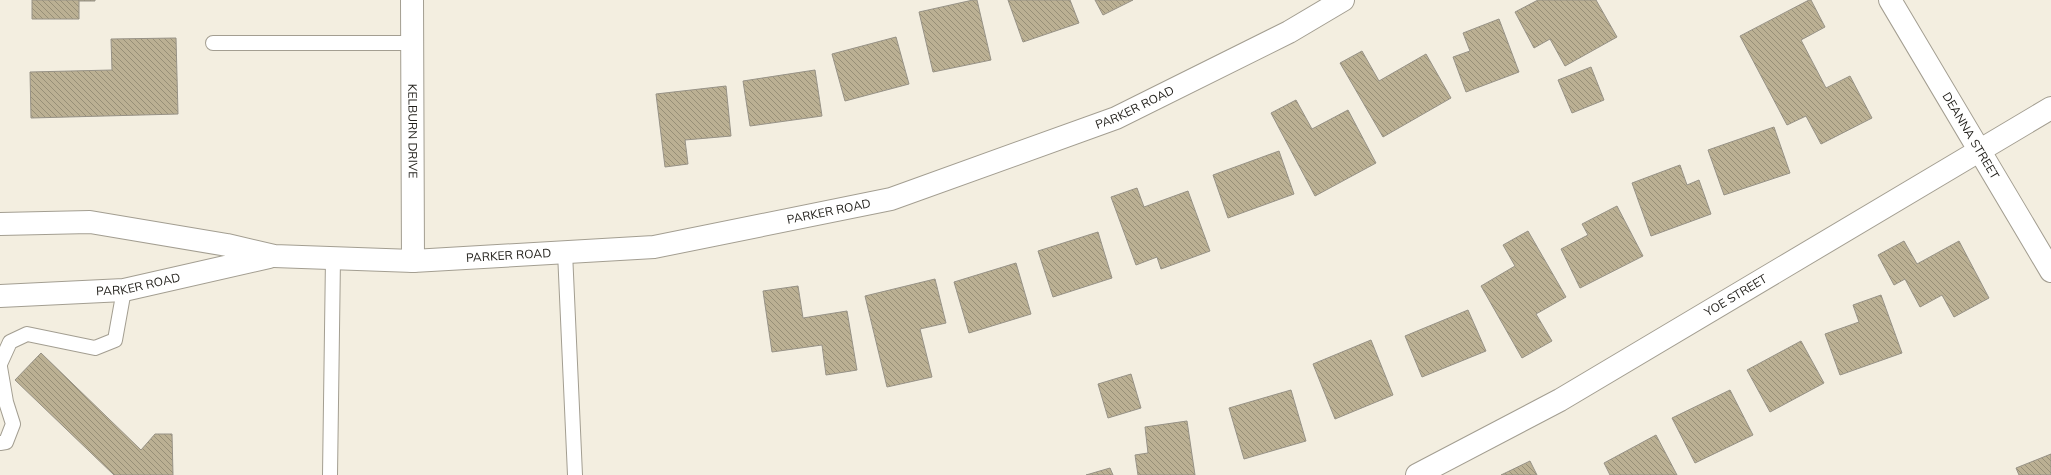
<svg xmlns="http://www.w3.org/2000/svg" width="2051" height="475" viewBox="0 0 2051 475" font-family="Mulish,sans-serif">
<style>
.building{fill:url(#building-back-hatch);stroke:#979286}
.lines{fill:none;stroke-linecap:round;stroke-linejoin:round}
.lane-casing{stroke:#a39e91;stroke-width:16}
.street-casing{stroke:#a39e91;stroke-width:24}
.secondary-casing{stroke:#a39e91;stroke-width:24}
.lane{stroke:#fff;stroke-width:14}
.street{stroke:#fff;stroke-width:22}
.secondary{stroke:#fff;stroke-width:22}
.labels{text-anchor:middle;stroke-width:3;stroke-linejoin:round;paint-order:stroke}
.street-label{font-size:12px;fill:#1f1d18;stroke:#fefbf3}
</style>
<defs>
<pattern id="building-back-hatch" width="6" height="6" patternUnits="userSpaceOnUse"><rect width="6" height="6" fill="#bbb093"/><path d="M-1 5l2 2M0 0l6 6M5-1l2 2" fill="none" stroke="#978f77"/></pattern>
</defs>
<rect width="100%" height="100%" fill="#f3eee0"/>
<!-- building -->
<path class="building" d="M32 0H95V1H79V19H32Z
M973 0H977L991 60 933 72 919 12Z
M1008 0H1070L1079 23 1023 42Z
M1095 0H1133L1103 15Z
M1538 0H1596L1617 37 1565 66 1550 39 1534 48 1515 12Z
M1809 0H1811L1825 27 1801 40 1826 88 1850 76 1872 118 1821 144 1806 116 1787 125 1740 36Z
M1499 19 1519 72 1466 92 1453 57 1470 51 1463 33Z
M896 37 909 84 845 101 832 54Z
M176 38 178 114 31 118 30 72 112 70 111 39Z
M1362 51 1379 81 1426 54 1451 98 1383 137 1340 63Z
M1591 67 1604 100 1572 113 1558 80Z
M815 70 822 116 750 126 743 81Z
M726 86 731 136 685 140 688 164 665 167 656 94Z
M1296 100 1312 129 1348 110 1376 163 1315 196 1271 113Z
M1774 127 1790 173 1724 195 1708 150Z
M1279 151 1294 194 1228 218 1213 175Z
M1680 165 1687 185 1699 180 1711 214 1651 236 1632 183Z
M1137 188 1144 207 1188 191 1210 251 1161 269 1157 257 1136 265 1111 197Z
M1617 206 1643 256 1580 288 1561 249 1588 235 1582 224Z
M1528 231 1566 297 1536 314 1552 341 1522 358 1481 286 1515 266 1503 245Z
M1098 232 1112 278 1053 297 1038 251Z
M1904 241 1917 264 1959 241 1989 298 1954 317 1942 295 1920 307 1905 279 1894 285 1878 255Z
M1016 263 1031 314 969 333 954 282Z
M935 279 946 323 920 329 932 377 887 387 865 296Z
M798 286 803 318 847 311 857 370 826 375 822 345 772 352 763 291Z
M1881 295 1902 353 1840 375 1825 334 1859 322 1853 305Z
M1468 310 1486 351 1422 377 1405 336Z
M1371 340 1393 395 1335 419 1313 364Z
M1801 341 1824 383 1770 412 1747 370Z
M41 353 141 450 155 434H172L173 475H114L15 380Z
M1131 374 1141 408 1108 418 1098 384Z
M1291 390 1306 441 1244 459 1229 408Z
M1730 390 1753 435 1695 463 1672 418Z
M1187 421 1195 475H1138L1135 455 1148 453 1145 427Z
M1656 435 1677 475H1610L1604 463Z
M2051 454V475H2019L2016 468Z
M1530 461 1537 475H1501Z
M1110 468 1113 475H1086Z"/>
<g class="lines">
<defs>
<path id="lane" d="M213 43H412
M565 252 575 475
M0 364 10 342 27 334 95 348 115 340 124 290
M0 367 6 402 13 424 6 442 0 443
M330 475 333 258"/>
<g id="street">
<path id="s1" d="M412 0 413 261"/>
<path id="s2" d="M1890 0 2051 271"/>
<path id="s3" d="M1417 475 1560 400 2051 108"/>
</g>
<g id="secondary">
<path id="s4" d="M0 224 90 222 227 245 274 256 413 261 654 247 891 199 1116 118 1289 32 1343 0"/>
<path id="s5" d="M0 296 124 290 269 257"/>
</g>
</defs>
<!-- lane casing -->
<use href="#lane" class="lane-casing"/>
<!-- street casing -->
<use href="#street" class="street-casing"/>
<!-- secondary casing -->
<use href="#secondary" class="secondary-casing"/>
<!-- lane -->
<use href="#lane" class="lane"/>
<!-- street -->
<use href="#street" class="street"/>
<!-- secondary -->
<use href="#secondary" class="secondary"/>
</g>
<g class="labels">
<!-- street labels -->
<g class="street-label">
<text dy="4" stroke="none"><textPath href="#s4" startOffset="1160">PARKER ROAD</textPath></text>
<text dy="4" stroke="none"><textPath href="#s1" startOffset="131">KELBURN DRIVE</textPath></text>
<text dy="4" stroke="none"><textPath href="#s2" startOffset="158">DEANNA STREET</textPath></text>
<text dy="4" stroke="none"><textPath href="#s4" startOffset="836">PARKER ROAD</textPath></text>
<text dy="4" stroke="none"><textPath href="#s4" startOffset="512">PARKER ROAD</textPath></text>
<text dy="4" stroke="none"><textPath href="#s5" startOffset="139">PARKER ROAD</textPath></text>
<text dy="4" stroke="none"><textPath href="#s3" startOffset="366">YOE STREET</textPath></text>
</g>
</g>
</svg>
